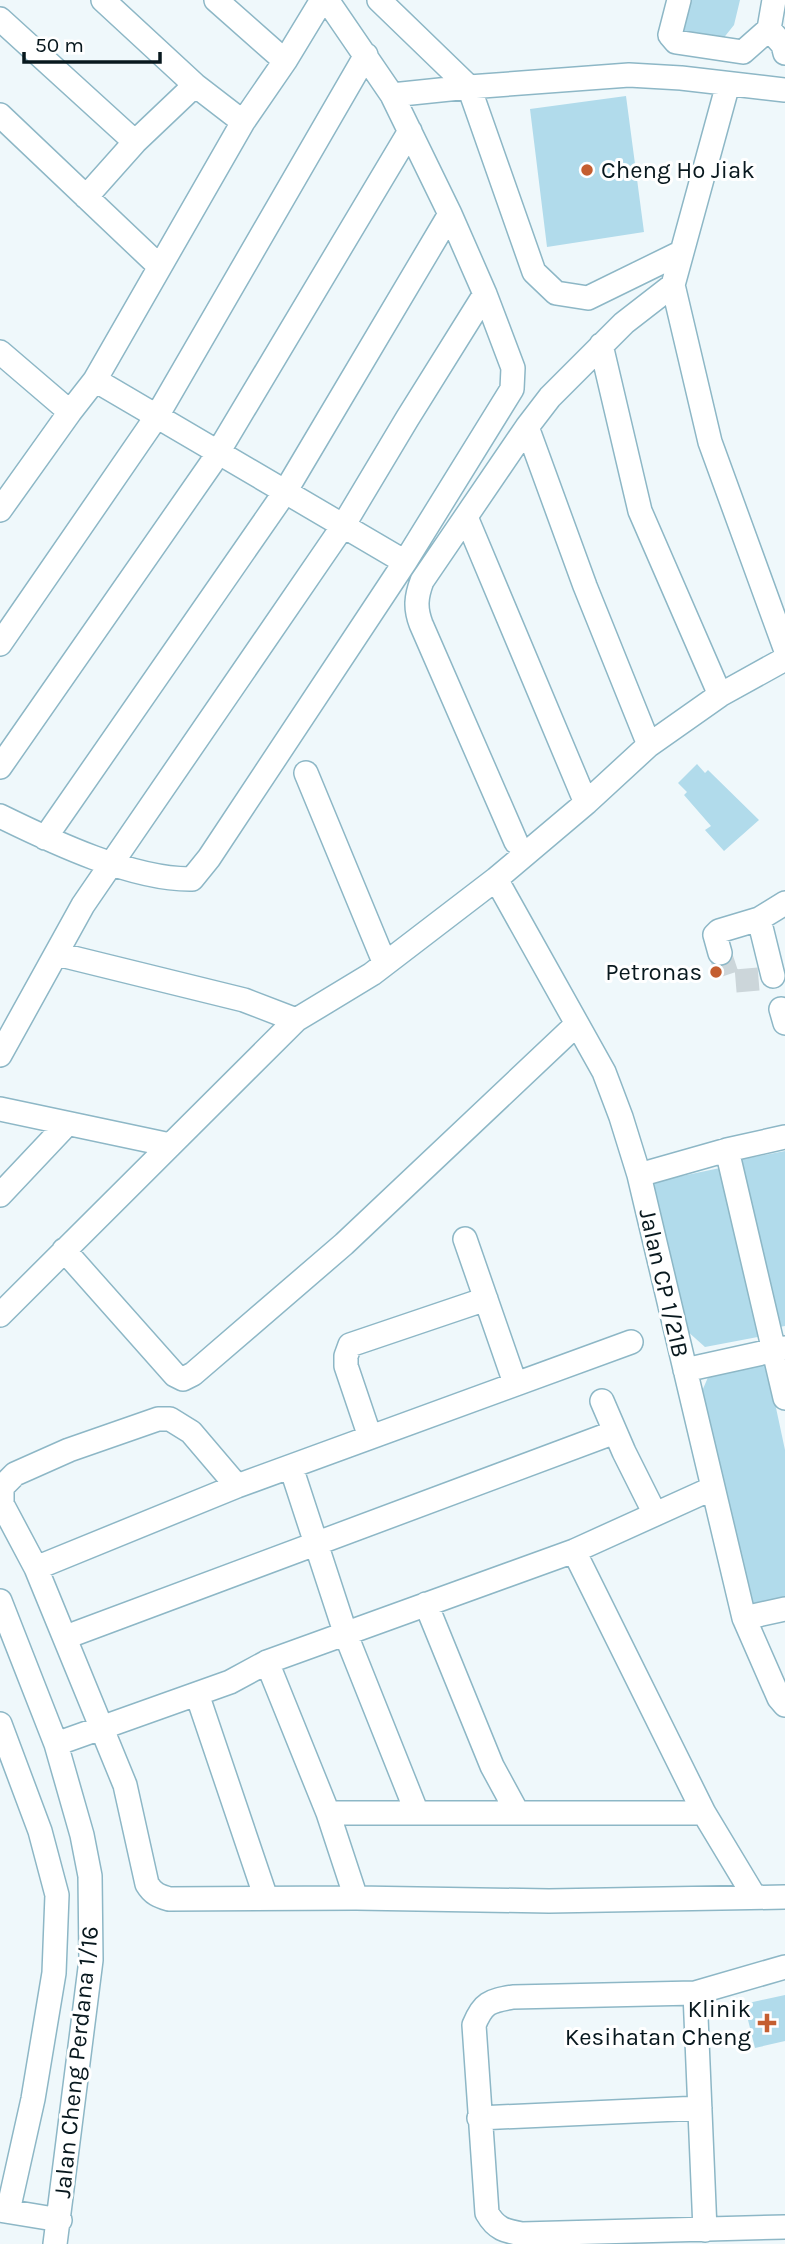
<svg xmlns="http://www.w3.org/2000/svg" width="785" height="2244" viewBox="0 0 785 2244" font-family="Karla,sans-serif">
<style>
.building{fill:#b1dbeb}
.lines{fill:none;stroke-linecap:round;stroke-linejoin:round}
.minor-tunnel{stroke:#ccd6da;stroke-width:23;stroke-dasharray:23 11;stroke-linecap:butt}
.minor-casing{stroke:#8db7c6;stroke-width:26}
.minor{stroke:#fff;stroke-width:23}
.poi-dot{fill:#c45e30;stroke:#fff;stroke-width:2.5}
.labels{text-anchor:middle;stroke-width:6;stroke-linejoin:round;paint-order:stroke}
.poi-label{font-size:24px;fill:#08181e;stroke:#fff;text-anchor:end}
.street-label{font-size:24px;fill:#08181e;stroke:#fff}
</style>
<rect width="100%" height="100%" fill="#eff8fb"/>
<!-- building -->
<path class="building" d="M678 0H740L734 25 722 40 670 33Z
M626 96 644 232 547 247 530 109Z
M697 764 705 773 708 770 759 820 724 851 705 830 711 826 684 795 687 792 678 783Z
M785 1151V1326L779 1327 738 1160Z
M720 1168 763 1336 705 1347 686 1330 653 1182Z
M766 1361 785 1450V1598L750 1605 699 1398 709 1375Z
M785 1995V2041L755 2048 744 2004Z"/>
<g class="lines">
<!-- minor-tunnel -->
<path class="minor-tunnel" d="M720 953 728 977 735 981 759 979"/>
<defs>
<path id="minor" d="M103 0 195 85 243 122
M216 0 285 61
M379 0 469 87 534 272 556 293 588 298 682 252
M679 0 670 35 676 42 743 52 769 29 774 0
M0 19 135 142
M769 29 783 45 785 53
M728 84 673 285 710 442 785 648
M392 95 469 87 629 75 681 78 785 90
M0 115 159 266
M86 197 135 142 195 85
M601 345 640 511 720 695
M0 352 70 412
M95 380 405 562
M527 427 585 586 649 745
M0 510 70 412 95 380 243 122 285 61 322 0
M466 517 586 803
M0 644 157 416 366 55
M0 767 211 464 410 131
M306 773 385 964
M0 816C53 842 133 880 192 879L209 858 405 562 512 389 513 368 485 294 450 214 392 95 327 0
M45 838 285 492 450 214
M516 842 421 624C415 608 416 597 422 581L527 427 550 397 624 323 673 285
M496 879 604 1072 621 1117 639 1175 744 1618 779 1698 785 1705
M759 919 773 976
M720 953 715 935 719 931 759 919 785 903
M57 954 244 1000 296 1020
M781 1009 785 1023
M0 1055 83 905 343 526 407 419 485 294
M0 1109 170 1145
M727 1150 785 1398
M639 1175 727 1150 785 1137
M0 1195 67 1124
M465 1239 515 1383
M64 1250 175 1375 183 1379 193 1374 344 1244 577 1024
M0 1315 296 1020 372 974 496 879 586 803 649 745 720 695 785 659
M631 1342 237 1486 36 1568 125 1785 147 1884C153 1894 159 1896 169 1899L356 1898 549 1901 785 1897
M685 1370 785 1348
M602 1401 624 1452 655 1514
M370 1437 346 1366V1356L350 1345 486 1299
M291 1467 346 1635 417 1813
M574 1551 704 1813 754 1896
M36 1568 2 1504V1487L15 1474 69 1450 158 1419H170L191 1432 237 1486
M0 1601 56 1744 82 1835 90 1876 91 1960 55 2244
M426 1604 492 1766 517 1812
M744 1618 785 1609
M66 1637 615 1432
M267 1662 328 1813 356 1898
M197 1694 266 1898
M0 1724 40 1831 57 1895 54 1973 33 2099 8 2211
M56 1744 230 1682 267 1662 574 1551 713 1488
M328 1813H704
M785 1967 695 1993 513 1997C489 2001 483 2003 474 2025L487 2213C496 2229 505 2231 522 2234L785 2227
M695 1993 705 2230
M479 2118 700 2108
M0 2210 60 2220"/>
</defs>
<!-- minor casing -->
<use href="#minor" class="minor-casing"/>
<!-- minor -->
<use href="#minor" class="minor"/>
</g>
<!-- markers -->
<g class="poi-dot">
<circle cx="587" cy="170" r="7"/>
<circle cx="716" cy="972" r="7"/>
<path d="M763.5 2012.5h7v7h7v7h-7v7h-7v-7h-7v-7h7z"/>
</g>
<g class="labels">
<!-- poi labels -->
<g class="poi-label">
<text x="601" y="178" text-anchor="start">Cheng Ho Jiak</text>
<text x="702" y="980">Petronas</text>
<text x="751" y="2017">Klinik<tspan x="751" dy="28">Kesihatan Cheng</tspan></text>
</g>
<!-- street labels -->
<g class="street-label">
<text transform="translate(664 1283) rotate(77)" y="8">Jalan CP 1/21B</text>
<text transform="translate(76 2062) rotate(-84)" y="8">Jalan Cheng Perdana 1/16</text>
</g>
</g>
<!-- scale -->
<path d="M24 52v10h136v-10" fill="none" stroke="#08181e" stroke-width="3.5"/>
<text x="35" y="52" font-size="21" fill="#08181e" stroke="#ffffff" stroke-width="5" paint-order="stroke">50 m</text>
</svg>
